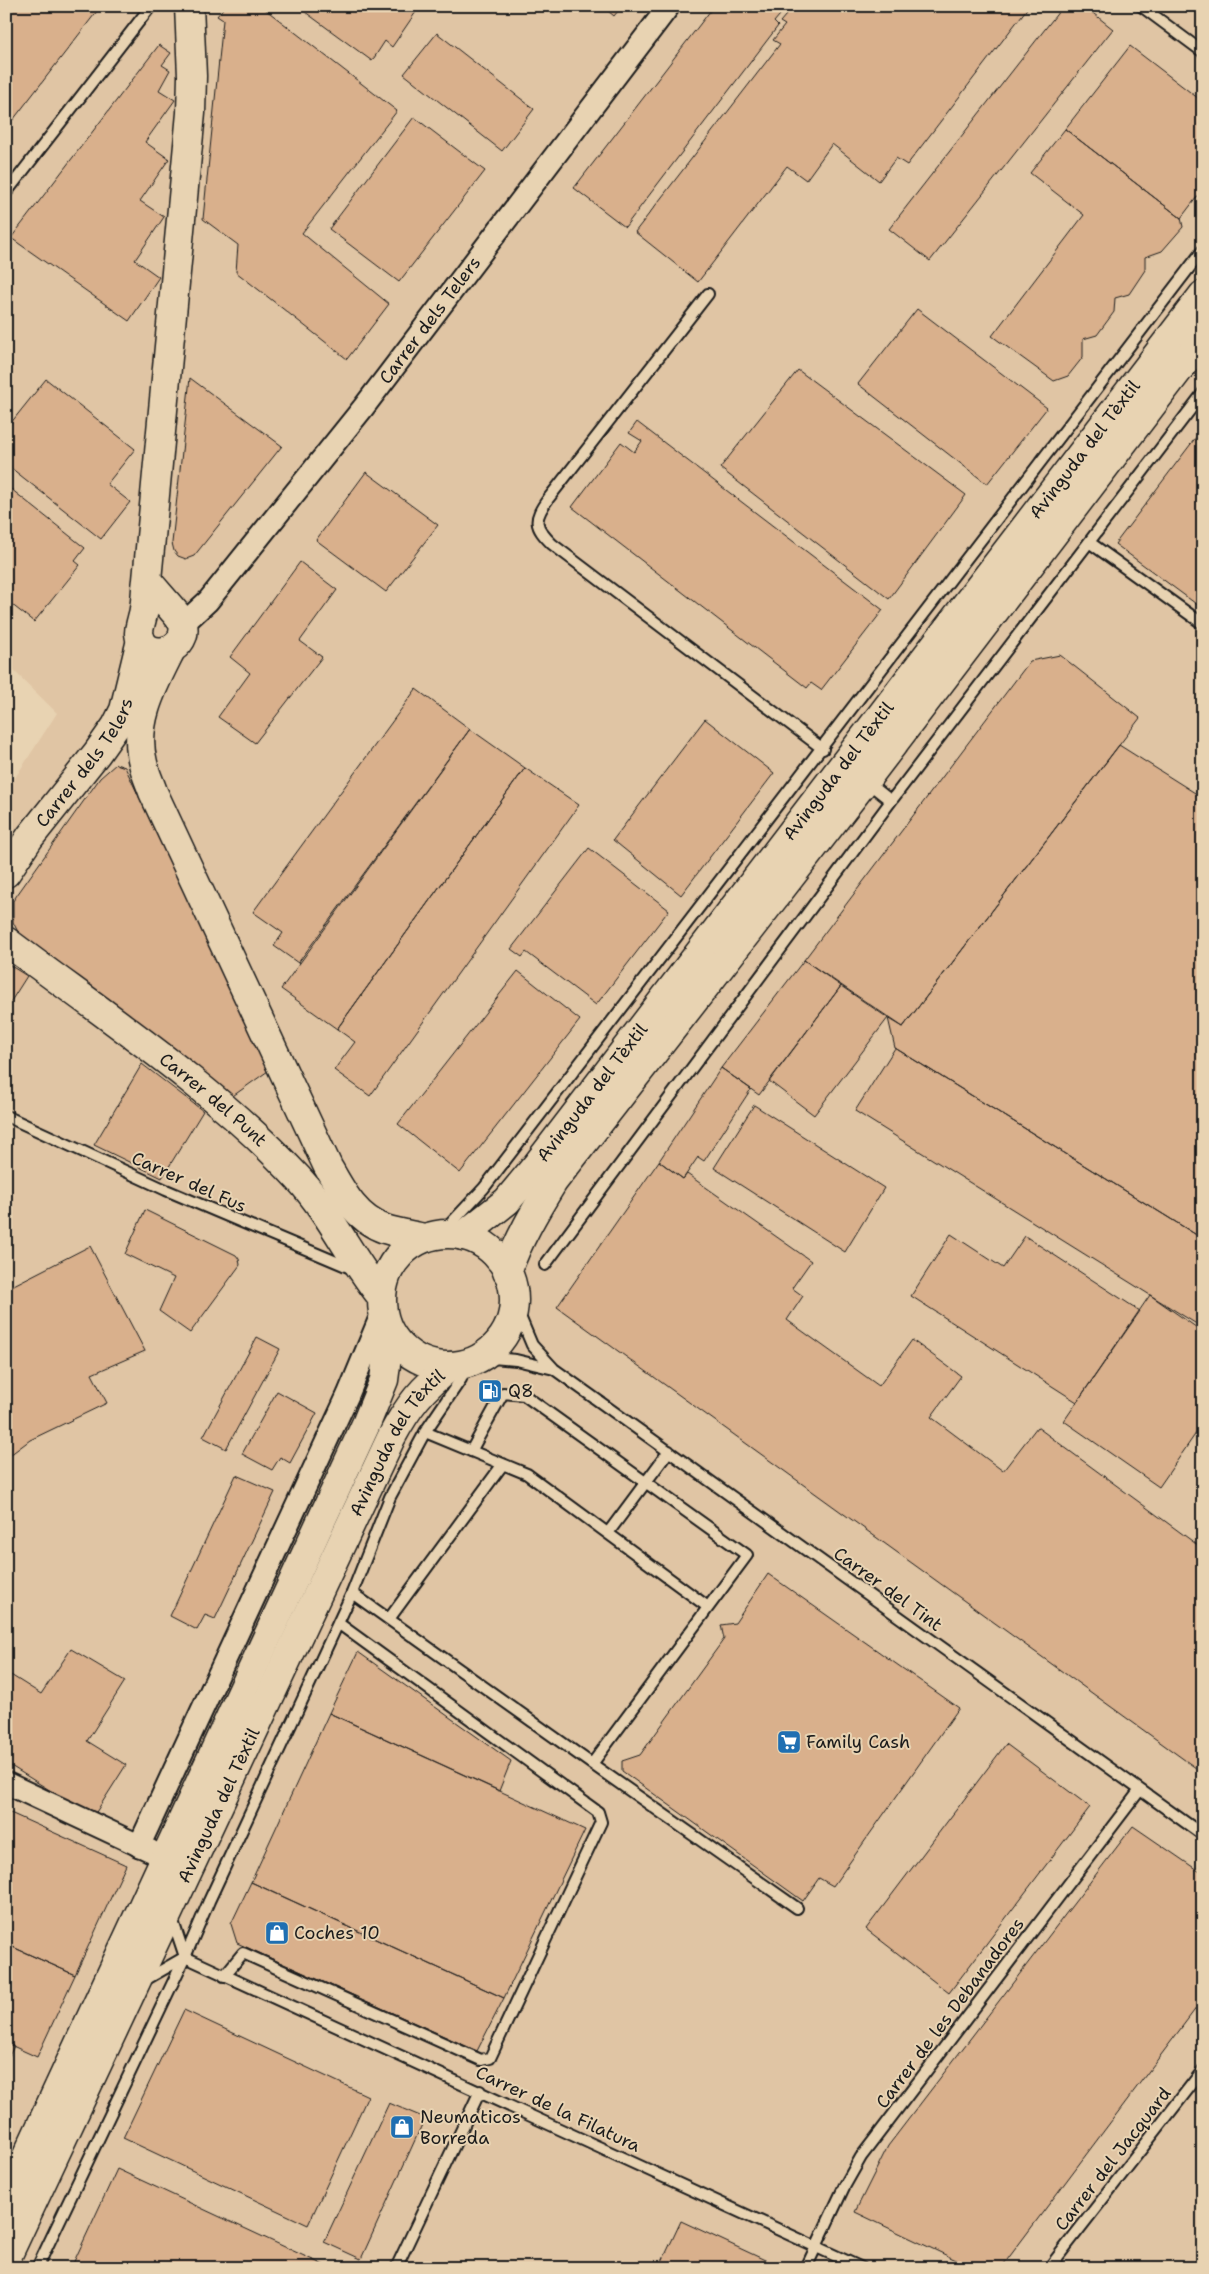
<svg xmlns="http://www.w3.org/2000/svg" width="1209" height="2274" viewBox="0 0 1209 2274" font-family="'Shantell Sans',sans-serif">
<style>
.built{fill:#e0c5a4}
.building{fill:#d9b08c;stroke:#1c1c1c}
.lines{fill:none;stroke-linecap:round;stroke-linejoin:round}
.lane-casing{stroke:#1c1c1c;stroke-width:14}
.street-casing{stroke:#1c1c1c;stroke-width:25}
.secondary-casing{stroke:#1c1c1c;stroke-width:31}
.lane{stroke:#e8d3b2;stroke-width:10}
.street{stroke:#e8d3b2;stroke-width:21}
.secondary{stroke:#e8d3b2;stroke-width:28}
.labels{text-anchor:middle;stroke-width:4;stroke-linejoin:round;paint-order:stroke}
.street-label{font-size:18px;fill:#1c1c1c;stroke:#e8d3b2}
.poi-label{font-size:18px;fill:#1c1c1c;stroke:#e8d3b2;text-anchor:start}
</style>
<rect width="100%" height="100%" fill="#e8d3b2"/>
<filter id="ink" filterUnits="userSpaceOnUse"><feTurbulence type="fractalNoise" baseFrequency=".02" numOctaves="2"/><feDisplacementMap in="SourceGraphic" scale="10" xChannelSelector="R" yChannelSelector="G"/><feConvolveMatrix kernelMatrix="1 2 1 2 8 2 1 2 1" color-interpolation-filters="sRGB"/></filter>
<g filter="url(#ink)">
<!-- built -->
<path class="built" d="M6 6H1203V2268H6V792L57 713 6 663Z"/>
<!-- building -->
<path class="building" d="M6 6H101L13 120 6 115Z
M225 6H261L397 111 302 233 389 304 347 359 236 272 238 245 203 219 223 20 217 16Z
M297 6H420L392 47 385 41 372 61Z
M602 6H622L614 16Z
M714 6H782L785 9 774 22 778 26 625 227 574 188Z
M790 6H1029L907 165 896 158 879 181 832 144 806 180 787 166 698 282 635 232 780 44 773 40 785 25 780 22 792 8Z
M1063 6H1084L1113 29 930 261 889 229Z
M437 33 534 109 502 151 404 74Z
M159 45 171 53 162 65 170 70 159 90 175 100 145 142 169 159 140 201 164 217 135 260 159 277 129 321 11 238Z
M1130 46 1203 102V189L1181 218 1065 129Z
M414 117 485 171 399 282 329 229Z
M1065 129 1181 218 1183 227 1162 251 1145 257V270L1129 294 1115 298 1114 312 1097 335 1083 339V357L1068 376 1054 381 992 336 1084 215 1030 173Z
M917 309 1047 408 987 484 858 384Z
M798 370 966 495 889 599 720 468Z
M190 378 282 446 194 556 186 559 178 556 174 551 172 543Z
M46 379 135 449 107 484 130 502 101 539 6 464V429Z
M637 422 883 610 821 690 811 683 807 688 572 507 621 442 634 452 642 441 629 433Z
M1203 428V609L1115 544Z
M366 472 438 525 386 592 316 540Z
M6 485 85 548 75 561 80 565 34 622 6 600Z
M300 562 337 590 300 641 322 657 255 743 218 717 250 673 230 657Z
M1060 655 1140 718 903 1027 804 960 1030 661Z
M416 689 470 729 298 963 274 946 283 933 253 912Z
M705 719 774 773 681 895 613 840Z
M470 729 525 768 337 1029 281 989Z
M1119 745 1203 798V1239L895 1048 888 1018 903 1027Z
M116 764 125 767 268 1071 230 1098 24 937 17 930 13 922V901L17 895 100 778Z
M525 768 579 805 370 1096 334 1070 355 1042 337 1029Z
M589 848 669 910 596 1005 526 952 522 957 511 949Z
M804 960 841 986 759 1095 721 1068Z
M6 963 27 976 6 1009Z
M518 971 580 1020 460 1173 398 1124Z
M841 986 888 1018 814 1115 769 1081Z
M895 1048 1203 1239V1328L855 1111Z
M142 1064 203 1111 162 1178 94 1145Z
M721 1068 751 1089 704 1161 698 1157 683 1179 659 1161Z
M754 1105 884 1188 845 1252 714 1168Z
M659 1161 683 1179 687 1174 811 1261 792 1288 803 1296 787 1320 879 1386 912 1340 961 1376 931 1417 1003 1471 1037 1427 1203 1549V1767L1200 1771 557 1307Z
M145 1210 236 1255 239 1259 240 1265 190 1333 159 1311 174 1278 125 1254Z
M951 1234 1003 1268 1025 1236 1140 1311 1077 1402 911 1296Z
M90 1246 145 1351 92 1374 107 1403 30 1440 6 1458V1289Z
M1150 1295 1203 1332V1423L1159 1487 1064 1421Z
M257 1337 280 1349 226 1449 203 1437Z
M277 1391 317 1413 290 1463 280 1457 272 1470 242 1454Z
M236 1475 275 1492 215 1619 205 1615 197 1630 170 1616Z
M768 1574 959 1708 833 1886 819 1878 803 1901 622 1771V1761L640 1755 724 1639 721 1625 735 1623Z
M71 1649 125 1681 87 1741 126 1765 93 1817 6 1763V1672L41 1694Z
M358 1652 511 1761 499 1791 329 1713Z
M329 1713 585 1830 504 1998 251 1882Z
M1006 1744 1090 1807 949 1993 866 1929Z
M6 1811 126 1865 75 1975 6 1944Z
M1133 1826 1203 1874V1999L1004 2264 996 2268H973L855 2212 888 2146Z
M251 1882 504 1998 477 2051 237 1943 231 1924Z
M6 1944 75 1975 37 2057 6 2043Z
M184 2010 368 2096 308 2225 123 2138Z
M6 2043 14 2046 6 2062Z
M389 2103 425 2118 361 2259 324 2242Z
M117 2169 330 2268H71Z
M681 2221 780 2267V2268H659Z"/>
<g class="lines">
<defs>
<path id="lane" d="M1141 6 1203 52
M6 193 151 6
M708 294 548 499C533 520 534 526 552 544L823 749
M1089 542 1203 624
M866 781 891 801
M6 1116 166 1190 353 1269
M440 1235 484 1188 1203 250
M545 1265 891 801 1203 393
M513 1300 532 1345 554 1369 1203 1835
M480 1357 516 1360 554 1369
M425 1432 527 1474 708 1607
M608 1533 669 1451
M352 1593 592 1764 747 1555 524 1395 503 1393 471 1451
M389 1619 503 1464
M592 1764 797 1908
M172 1918 185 1957
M185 1957 862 2268
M224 1976 243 1953 481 2060 490 2058 601 1822 598 1812 338 1623
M145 1980 185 1957
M37 2268 185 1957 209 1901 352 1593 390 1497 425 1432 461 1379 467 1363
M396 2268 480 2091
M806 2268 844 2187 861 2157 1140 1790
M1049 2268 1203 2070"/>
<g id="street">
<path id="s1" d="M183 624 208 601 363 408 669 6"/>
<path d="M6 1783 151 1851"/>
<path d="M139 1846 348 1395 382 1313"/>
</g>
<g id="secondary">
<path d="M147 580C153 588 182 619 183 624 189 654 142 663 139 633 139 627 141 623 142 618 146 606 145 592 147 580L191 113 192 76 189 6"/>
<path d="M171 650C154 684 132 723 143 763 145 773 150 783 153 792L328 1167C342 1192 356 1219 385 1229 397 1233 411 1235 424 1238"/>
<path id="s2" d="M6 873 30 837 97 753 116 726 124 710 141 640"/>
<path id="s3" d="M6 941C104 1015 216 1089 298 1178 331 1214 351 1259 381 1296"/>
<circle cx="448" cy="1300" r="66"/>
<path id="s4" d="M463 1236 507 1201 536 1166 1203 295"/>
<path d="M507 1272C518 1240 535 1211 553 1182L865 781 1203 338"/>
<path d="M6 2201 366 1424 384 1380 390 1333"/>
<path id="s5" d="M6 2259 391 1438C408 1406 422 1388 451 1366"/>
</g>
</defs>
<!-- lane casing -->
<use href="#lane" class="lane-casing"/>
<!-- street casing -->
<use href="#street" class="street-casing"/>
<!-- secondary casing -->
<use href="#secondary" class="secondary-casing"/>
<!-- lane -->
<use href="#lane" class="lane"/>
<!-- street -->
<use href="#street" class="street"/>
<!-- secondary -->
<use href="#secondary" class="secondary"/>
</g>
</g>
<!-- icons -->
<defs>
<symbol id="fuel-square" viewBox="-11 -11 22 22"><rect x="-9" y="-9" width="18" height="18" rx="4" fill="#1f6fb2" stroke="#e8d3b2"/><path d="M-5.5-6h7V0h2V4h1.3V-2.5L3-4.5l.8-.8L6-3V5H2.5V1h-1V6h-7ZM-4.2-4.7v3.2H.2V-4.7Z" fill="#fff"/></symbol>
<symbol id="supermarket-square" viewBox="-11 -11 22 22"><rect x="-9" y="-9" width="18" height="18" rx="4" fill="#1f6fb2" stroke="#e8d3b2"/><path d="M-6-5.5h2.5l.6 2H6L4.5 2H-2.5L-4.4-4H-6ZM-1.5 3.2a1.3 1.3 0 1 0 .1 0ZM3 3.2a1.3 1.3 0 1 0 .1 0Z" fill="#fff"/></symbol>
<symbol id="shop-square" viewBox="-11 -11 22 22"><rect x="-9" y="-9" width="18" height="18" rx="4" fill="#1f6fb2" stroke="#e8d3b2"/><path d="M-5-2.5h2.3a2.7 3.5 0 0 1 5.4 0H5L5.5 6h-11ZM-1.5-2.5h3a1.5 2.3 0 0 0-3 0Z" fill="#fff"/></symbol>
</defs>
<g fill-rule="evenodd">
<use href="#fuel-square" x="476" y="1377" width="28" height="28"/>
<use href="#supermarket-square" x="775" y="1728" width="28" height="28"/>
<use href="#shop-square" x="263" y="1919" width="28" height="28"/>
<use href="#shop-square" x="388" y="2113" width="28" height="28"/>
</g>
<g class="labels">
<!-- street labels -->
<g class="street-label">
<text dy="6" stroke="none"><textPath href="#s1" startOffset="392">Carrer dels Telers</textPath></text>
<text dy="6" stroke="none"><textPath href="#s4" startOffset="1004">Avinguda del Tèxtil</textPath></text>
<text dy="6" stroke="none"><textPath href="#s2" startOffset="136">Carrer dels Telers</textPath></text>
<text dy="6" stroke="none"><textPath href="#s4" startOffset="599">Avinguda del Tèxtil</textPath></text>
<text dy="6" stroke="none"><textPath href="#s4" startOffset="194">Avinguda del Tèxtil</textPath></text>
<text dy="6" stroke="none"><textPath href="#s3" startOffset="261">Carrer del Punt</textPath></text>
<text transform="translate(189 1182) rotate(24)" y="6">Carrer del Fus</text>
<text dy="6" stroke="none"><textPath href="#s5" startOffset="906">Avinguda del Tèxtil</textPath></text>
<text transform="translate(888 1589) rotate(36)" y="6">Carrer del Tint</text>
<text dy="6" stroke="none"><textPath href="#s5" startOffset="501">Avinguda del Tèxtil</textPath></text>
<text transform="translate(950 2013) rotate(-53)" y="6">Carrer de les Debanadores</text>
<text transform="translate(558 2109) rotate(25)" y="6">Carrer de la Filatura</text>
<text transform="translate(1113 2159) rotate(-52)" y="6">Carrer del Jacquard</text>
</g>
<!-- poi labels -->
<g class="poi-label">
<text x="508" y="1397">Q8</text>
<text x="806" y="1748">Family Cash</text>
<text x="294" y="1939">Coches 10</text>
<text x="420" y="2123">Neumaticos<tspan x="420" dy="21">Borreda</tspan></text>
</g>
</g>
<!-- margin -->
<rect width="1209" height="2274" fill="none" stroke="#e8d3b2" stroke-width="25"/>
<rect x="12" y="12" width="1184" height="2249" fill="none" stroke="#1c1c1c" stroke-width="2" filter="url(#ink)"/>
</svg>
